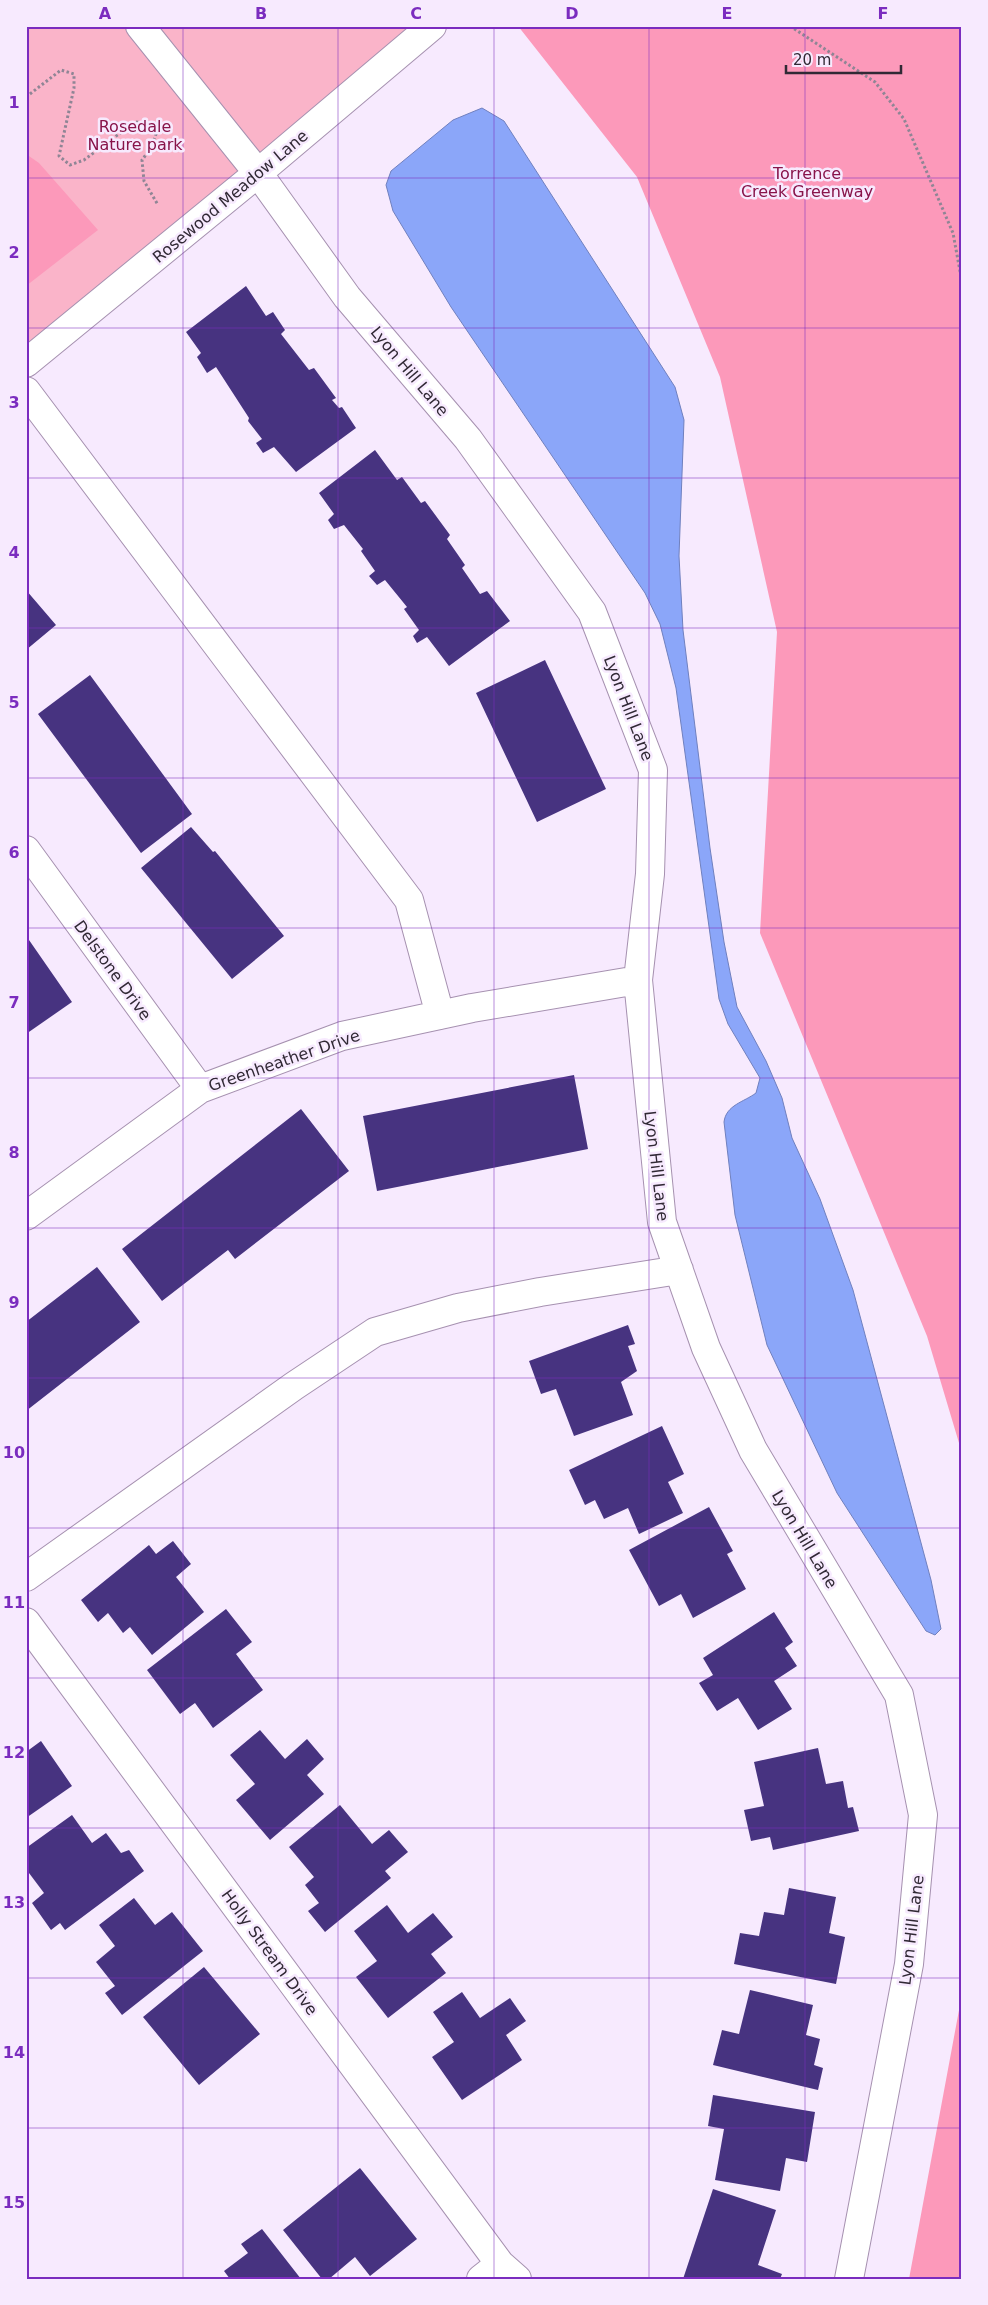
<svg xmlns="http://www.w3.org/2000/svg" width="988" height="2305" viewBox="0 0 988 2305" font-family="'DejaVu Sans',sans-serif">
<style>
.green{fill:#fab4c9}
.forest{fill:#fc99ba}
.water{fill:#8ba6f9;stroke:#7080be}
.building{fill:#473380}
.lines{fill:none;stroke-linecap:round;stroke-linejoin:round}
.minor-casing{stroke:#a691b0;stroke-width:30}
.path{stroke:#8f8595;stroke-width:3;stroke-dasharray:2.5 2.5;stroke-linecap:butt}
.minor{stroke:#fff;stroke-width:28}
.grid{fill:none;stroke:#7b2cbf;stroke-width:1;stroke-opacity:0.55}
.labels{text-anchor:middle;stroke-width:5;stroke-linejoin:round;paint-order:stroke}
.park-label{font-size:16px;fill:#88144a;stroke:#f7eafe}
.street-label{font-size:16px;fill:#312935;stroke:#f7eafe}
.neatline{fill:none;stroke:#7b2cbf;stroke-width:2}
.grid-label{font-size:16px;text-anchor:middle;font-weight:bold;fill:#7b2cbf}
</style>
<rect width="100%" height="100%" fill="#f7eafe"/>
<!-- green -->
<path class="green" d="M26 26H432L26 346Z"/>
<!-- forest -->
<path class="forest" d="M518 26H962V1453L927 1336 760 933 777 632 720 377 637 177Z
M26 154 39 163 98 230 26 286Z
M962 1994V2279H909Z"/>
<!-- water -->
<path class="water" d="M482 108 504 121 675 387 684 420 679 556 683 630 710 848 724 942 737 1007 766 1061 782 1098 792 1138 820 1199 853 1290 931 1580 941 1629 935 1635 926 1631 837 1493 767 1345 735 1215 724 1122C726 1105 744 1102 756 1093L760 1078 728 1024 719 999 676 688 660 624 645 593 451 307 393 211 386 185 391 171 453 120Z"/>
<!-- building -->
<path class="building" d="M246 286 266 316 273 312 285 330 281 334 309 370 314 368 336 398 332 400 339 408 342 407 356 428 296 472 274 447 263 453 256 443 262 439 248 421 249 418 216 367 207 373 197 357 201 353 186 332Z
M375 450 397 480 402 477 421 503 425 501 450 535 447 539 465 565 462 568 480 594 487 591 510 621 449 666 427 637 417 643 413 636 419 630 404 609 407 607 385 580 377 585 369 576 375 571 361 551 363 549 344 525 334 529 328 520 334 514 319 493Z
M26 590 56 625 26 650Z
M545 660 606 789 537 822 476 693Z
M90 675 192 814 141 853 38 714Z
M191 827 213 852 215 851 284 936 232 979 141 868Z
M29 940 72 1002 26 1034V942Z
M574 1075 588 1149 377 1191 363 1116Z
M301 1109 349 1171 235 1259 228 1250 162 1301 122 1249Z
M97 1267 140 1322 26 1411V1322Z
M628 1325 635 1344 628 1346 637 1371 621 1382 633 1415 574 1436 556 1389 541 1394 529 1361Z
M662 1426 684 1474 668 1482 683 1513 639 1534 628 1508 604 1519 595 1500 585 1505 569 1470Z
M709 1507 733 1551 727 1554 746 1589 693 1618 681 1594 659 1606 629 1550Z
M173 1541 191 1564 176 1577 204 1612 152 1655 130 1627 123 1633 108 1613 98 1622 81 1600 149 1545 156 1554Z
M226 1609 252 1642 236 1654 263 1690 213 1728 195 1703 180 1714 147 1670Z
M774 1612 793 1642 785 1648 797 1666 774 1681 792 1709 758 1730 738 1698 717 1711 699 1683 713 1675 703 1658Z
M260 1730 285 1759 307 1739 324 1759 307 1775 324 1794 270 1840 236 1800 255 1784 230 1755Z
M41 1741 72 1786 26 1818V1752Z
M818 1748 826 1784 843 1781 848 1808 853 1807 859 1831 773 1850 770 1837 751 1841 744 1810 764 1806 754 1762Z
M340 1805 372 1844 389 1830 408 1852 385 1871 391 1878 325 1932 308 1911 319 1903 305 1885 314 1877 289 1847Z
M72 1815 92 1843 106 1833 121 1853 129 1850 144 1871 65 1930 60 1923 51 1930 32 1903 44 1893 26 1869V1848Z
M789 1888 836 1897 829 1933 845 1937 836 1984 734 1964 740 1933 759 1936 764 1912 784 1915Z
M134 1898 155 1925 172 1912 203 1951 122 2015 105 1993 115 1986 96 1962 115 1946 99 1925Z
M387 1905 408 1933 433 1913 453 1937 431 1954 446 1973 388 2018 356 1977 377 1961 354 1931Z
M204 1967 260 2034 199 2085 143 2017Z
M750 1990 813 2005 806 2035 820 2039 814 2065 823 2068 818 2090 713 2065 722 2030 739 2034Z
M462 1992 480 2018 510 1998 526 2021 506 2035 522 2060 462 2100 432 2057 454 2042 433 2012Z
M713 2095 815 2112 807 2162 786 2158 780 2191 715 2180 724 2129 708 2126Z
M360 2168 417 2239 370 2276 355 2257 329 2279H322L283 2230Z
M713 2189 776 2210 758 2265 782 2274 780 2279H683Z
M262 2229 301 2279H230L224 2271 248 2253 241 2244Z"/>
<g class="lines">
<defs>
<path id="minor" d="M140 26 258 173 347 297 468 439 592 612 653 770 650 874 638 980 662 1222 706 1348 753 1450 899 1695 923 1815 909 1964 849 2279
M26 363 258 173 432 26
M26 391 409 900 440 1015
M26 850 200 1089
M26 1216 200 1089 342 1036 472 1008 638 980
M26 1577 294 1386 375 1332 458 1308 540 1292 679 1270
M26 1622 500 2264 517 2279
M481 2279 500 2264"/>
</defs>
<!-- minor casing -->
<use href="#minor" class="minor-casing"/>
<!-- path -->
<path class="path" d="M790 26 875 82 904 119 953 233 962 282
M26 97 61 70 74 74V88L59 156 70 165 84 160 135 122 148 123 156 134 151 148 142 160 144 181 158 205"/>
<!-- minor -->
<use href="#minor" class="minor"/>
</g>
<!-- grid -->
<path class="grid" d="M183 26V2279M338 26V2279M494 26V2279M649 26V2279M805 26V2279M26 178H962M26 328H962M26 478H962M26 628H962M26 778H962M26 928H962M26 1078H962M26 1228H962M26 1378H962M26 1528H962M26 1678H962M26 1828H962M26 1978H962M26 2128H962"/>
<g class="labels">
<!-- park labels -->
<g class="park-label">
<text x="135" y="132">Rosedale<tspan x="135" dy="18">Nature park</tspan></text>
<text x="807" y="179">Torrence<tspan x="807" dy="18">Creek Greenway</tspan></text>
</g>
<!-- street labels -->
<g class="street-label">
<text transform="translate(230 196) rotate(-40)" y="6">Rosewood Meadow Lane</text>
<text transform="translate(410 371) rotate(50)" y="6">Lyon Hill Lane</text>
<text transform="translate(629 708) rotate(69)" y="6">Lyon Hill Lane</text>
<text transform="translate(113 970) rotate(54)" y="6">Delstone Drive</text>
<text transform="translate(284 1060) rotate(-19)" y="6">Greenheather Drive</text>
<text transform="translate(657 1166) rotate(83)" y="6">Lyon Hill Lane</text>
<text transform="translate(805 1539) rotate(59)" y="6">Lyon Hill Lane</text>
<text transform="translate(911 1930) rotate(-83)" y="6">Lyon Hill Lane</text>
<text transform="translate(270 1952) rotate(54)" y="6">Holly Stream Drive</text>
</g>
</g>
<!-- border -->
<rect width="988" height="2305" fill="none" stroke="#f7eafe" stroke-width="55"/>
<!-- scale -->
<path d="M786 65v8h115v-8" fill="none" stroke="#312935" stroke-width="2.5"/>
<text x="793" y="65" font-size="15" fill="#312935" stroke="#f7eafe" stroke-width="4" paint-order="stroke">20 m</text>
<rect x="28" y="28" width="932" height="2250" class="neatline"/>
<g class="grid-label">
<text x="105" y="19">A</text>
<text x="261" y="19">B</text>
<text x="416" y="19">C</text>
<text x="572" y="19">D</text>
<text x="727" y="19">E</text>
<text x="883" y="19">F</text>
<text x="14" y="108">1</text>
<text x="14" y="258">2</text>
<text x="14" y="408">3</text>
<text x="14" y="558">4</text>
<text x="14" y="708">5</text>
<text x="14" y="858">6</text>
<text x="14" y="1008">7</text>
<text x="14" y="1158">8</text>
<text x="14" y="1308">9</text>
<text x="14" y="1458">10</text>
<text x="14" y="1608">11</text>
<text x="14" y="1758">12</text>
<text x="14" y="1908">13</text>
<text x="14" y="2058">14</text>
<text x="14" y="2208">15</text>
</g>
</svg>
